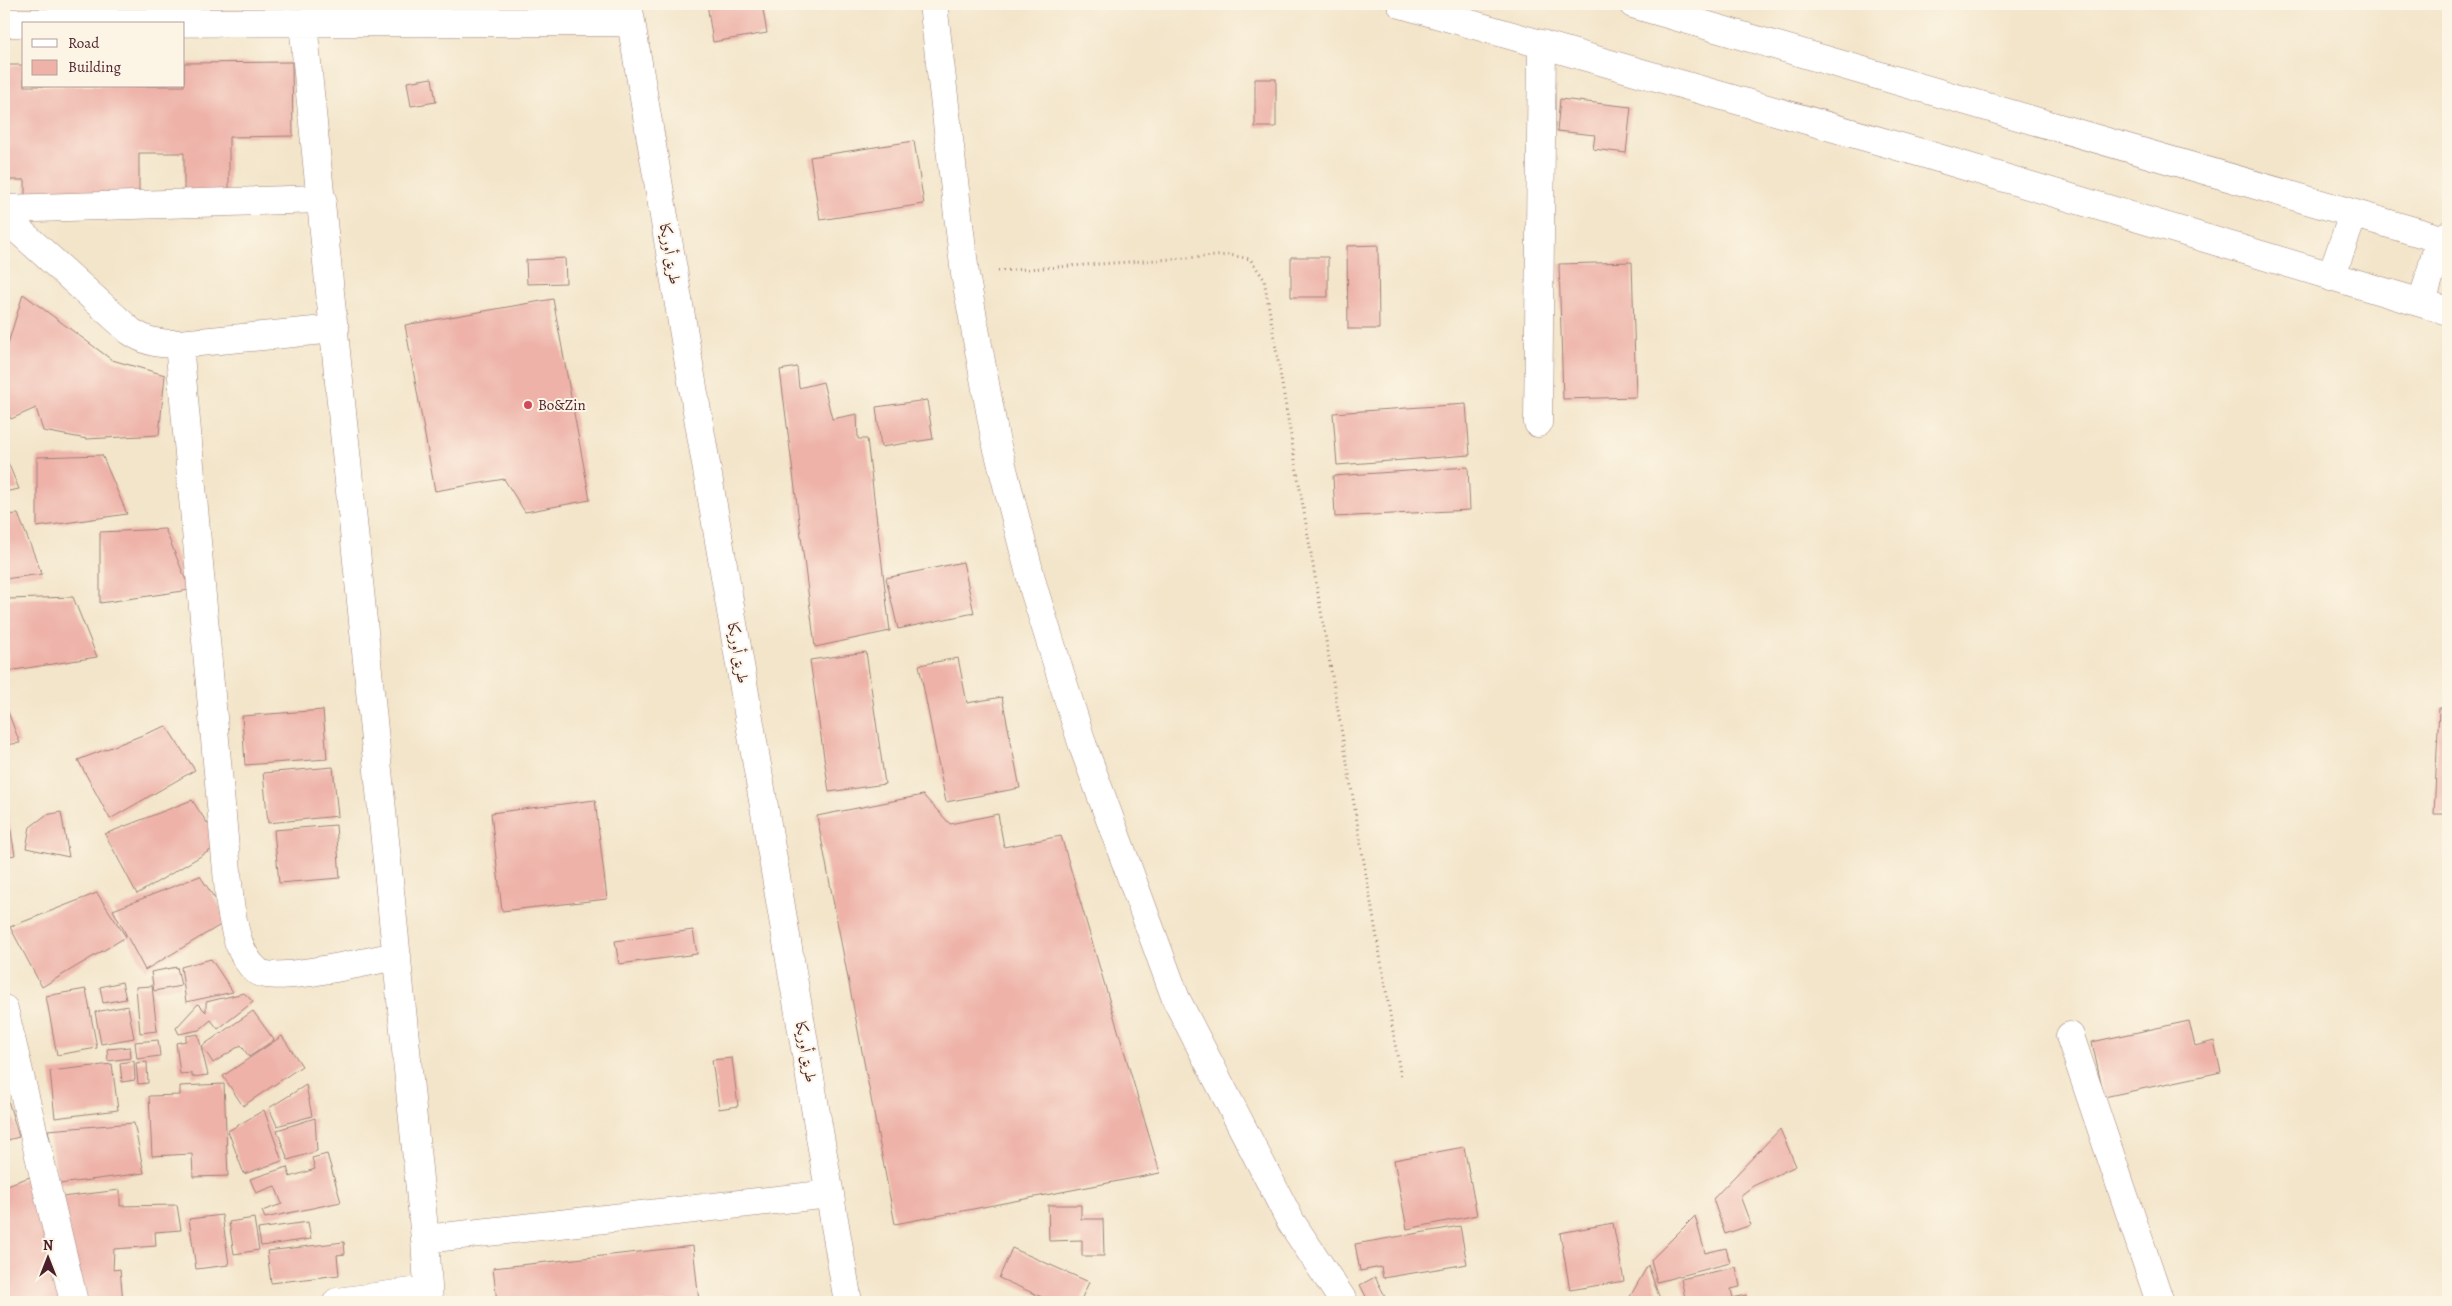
<svg xmlns="http://www.w3.org/2000/svg" width="2452" height="1306" viewBox="0 0 2452 1306" font-family="Alegreya,Amiri,serif">
<style>
.building{fill:#eeb2a9}
.lines{fill:none;stroke-linecap:round;stroke-linejoin:round}
.minor-casing{stroke:#9e827a;stroke-width:29}
.path{stroke:#9e827a;stroke-width:3;stroke-dasharray:1 4;stroke-linecap:butt}
.minor{stroke:#fff;stroke-width:28}
.poi-dot{fill:#d1495b;stroke:#fcf5e5;stroke-width:2}
.labels{text-anchor:middle;stroke-width:4;stroke-linejoin:round;paint-order:stroke}
.street-label{font-size:15px;fill:#4a1f2b;stroke:#fcf5e5}
.poi-label{font-size:15px;fill:#4a1f2b;stroke:#fcf5e5;text-anchor:start}
</style>
<rect width="100%" height="100%" fill="#fcf5e5"/>
<filter id="ink" filterUnits="userSpaceOnUse"><feTurbulence type="fractalNoise" baseFrequency=".02" numOctaves="2"/><feDisplacementMap in="SourceGraphic" scale="10" xChannelSelector="R" yChannelSelector="G"/><feConvolveMatrix kernelMatrix="1 2 1 2 8 2 1 2 1" color-interpolation-filters="sRGB"/></filter>
<filter id="wash" filterUnits="userSpaceOnUse"><feTurbulence type="fractalNoise" baseFrequency=".0096" numOctaves="4" result="noise"/><feDisplacementMap in="SourceGraphic" scale="20" xChannelSelector="R" yChannelSelector="G"/><feGaussianBlur stdDeviation="1.12" result="paint"/><feColorMatrix in="noise" values="0 0 0 0 0 0 0 0 0 0 0 0 0 0 0 0 0 1.4 0 .05"/><feComposite in="paint" operator="in"/></filter>
<g filter="url(#wash)">
<rect width="100%" height="100%" fill="#f3e5ca"/>
<g id="blocks">
<!-- building -->
<path class="building" d="M707 4H762L767 33 713 42Z
M292 62 293 136 229 137V194L184 195V153H139V195L25 196V180H4V65H24V86H184V63Z
M432 78 436 102 411 106 407 82Z
M1255 79H1276V127H1255Z
M1560 99 1631 107 1626 153 1593 149 1595 135 1557 131Z
M914 141 924 204 820 220 810 157Z
M1378 245 1379 329H1348L1347 246Z
M1291 257H1328V297H1291Z
M565 258 566 283 527 284 526 260Z
M1632 262 1636 397 1563 399 1559 264Z
M23 294 112 360 165 375 159 435 87 439 43 431 36 408 11 419 4 408V357Z
M553 299 590 500 525 512 504 479 435 491 405 325Z
M797 367 799 388 823 382 832 419 857 414 858 439H867L890 631 815 647 780 370Z
M927 400 933 439 881 447 876 407Z
M1466 404 1470 455 1337 465 1333 413Z
M4 453 19 489 4 492Z
M102 455 127 514 37 527V457Z
M1468 467 1470 510 1335 517 1333 476Z
M18 514 42 574 4 579V515Z
M165 529 190 590 100 603V532Z
M963 562 974 613 898 629 886 578Z
M73 597 97 657 8 671V599Z
M866 652 885 784 829 792 810 660Z
M958 658 967 703 1002 697 1020 788 946 802 919 665Z
M4 702 20 743 4 745Z
M2439 708H2448V814H2434Z
M323 710 327 759 245 765 242 716Z
M166 726 195 770 110 819 78 760Z
M333 767 338 816 268 823 263 773Z
M923 795 950 824 998 814 1004 847 1061 836 1160 1173 895 1224 817 816Z
M192 800 221 844 137 894 105 834Z
M595 800 607 899 502 911 491 813Z
M61 812 69 857 26 848 30 827 46 815Z
M8 814 15 855 4 857V815Z
M336 825 340 878 279 883 274 830Z
M200 876 229 920 145 970 113 910Z
M97 893 126 937 42 987 10 927Z
M693 930 697 954 619 964 615 941Z
M211 959 233 992 186 1002 181 967Z
M177 967 181 986 154 991 151 972Z
M122 982 126 999 103 1003 100 987Z
M152 986 157 1031 140 1033 136 987Z
M86 989 97 1048 57 1055 46 996Z
M244 993 253 1002 218 1029 211 1020 199 1030 179 1034 176 1028 198 1004 206 1012V1002Z
M128 1006 134 1038 101 1044 95 1012Z
M253 1011 274 1040 249 1057 241 1045 213 1063 202 1046Z
M2189 1021 2195 1046 2214 1041 2221 1072 2104 1097 2092 1042Z
M198 1034 208 1075 192 1077V1073L180 1074 176 1043 186 1041V1036Z
M282 1036 302 1066 243 1106 223 1076Z
M158 1040 160 1056 137 1059 135 1042Z
M130 1047 131 1058 108 1061 107 1049Z
M732 1058 738 1106 719 1109 712 1060Z
M134 1061 135 1080 122 1082 120 1063Z
M147 1062 148 1083 138 1084 136 1063Z
M112 1064 118 1110 55 1118 50 1071Z
M224 1084 228 1176 193 1177 192 1154 152 1156 149 1096 180 1095V1086Z
M306 1085 312 1116 277 1126 269 1108Z
M4 1087 19 1137 4 1141Z
M264 1110 282 1161 244 1174 228 1131Z
M315 1118 317 1151 288 1160 277 1130Z
M134 1123 144 1173 59 1184 48 1130Z
M1780 1129 1796 1166 1753 1186 1740 1196 1751 1225 1725 1234 1713 1199Z
M1464 1147 1477 1215 1407 1229 1394 1160Z
M327 1154 341 1202 265 1218 262 1211 282 1204 275 1186 256 1193 250 1179 287 1167 290 1177 315 1169 312 1158Z
M30 1177 63 1302H4V1186Z
M120 1190V1206L177 1205 181 1230 155 1232 156 1246 114 1249 113 1270 120 1269 123 1302H83L62 1197Z
M1048 1205H1081V1219H1103L1104 1256H1082V1240L1049 1241Z
M222 1215 229 1265 196 1269 189 1219Z
M1695 1216 1705 1253 1726 1248 1730 1263 1657 1282 1651 1260Z
M254 1218 259 1250 234 1254 229 1222Z
M308 1222 311 1239 261 1246 258 1229Z
M1613 1223 1624 1281 1570 1290 1560 1233Z
M1460 1226 1467 1264 1383 1278 1381 1267 1360 1271 1355 1244Z
M344 1242 345 1254 337 1255 339 1275 271 1283 267 1251Z
M693 1246 699 1302H497L493 1268Z
M1012 1248 1089 1282 1080 1302H1053L999 1278Z
M1648 1265 1661 1302H1627Z
M1736 1267 1740 1287 1731 1289 1733 1298 1747 1295 1749 1302H1686L1681 1279Z
M1375 1277 1385 1296 1369 1302 1360 1285Z"/>
</g>
</g>
<g filter="url(#ink)">
<use href="#blocks" fill-opacity="0" stroke="#9e827a" stroke-width="1"/>
<g class="lines">
<defs>
<path id="minor" d="M628 4 848 1302
M933 4 965 274 995 438 1034 590 1083 746 1176 999 1291 1222 1344 1302
M1401 4 1925 154 2448 311
M1633 4 2448 241
M4 23 631 22
M303 23 425 1239 429 1302
M4 209 322 199
M4 217 130 331C146 342 159 344 179 344L335 329
M2331 277 2353 215
M2422 303 2440 239 2448 235
M179 344 230 904C234 927 238 955 257 971 274 984 372 960 397 956
M1538 423 1542 44
M4 1009 74 1302
M2070 1036 2160 1302
M425 1239 830 1194
M337 1302 427 1290"/>
</defs>
<!-- minor casing -->
<use href="#minor" class="minor-casing"/>
<!-- path -->
<path class="path" d="M998 271 1230 255 1250 259 1264 279 1401 1078"/>
<!-- minor -->
<use href="#minor" class="minor"/>
</g>
</g>
<!-- markers -->
<circle class="poi-dot" cx="528" cy="405" r="5"/>
<g class="labels">
<!-- street labels -->
<g class="street-label">
<text transform="translate(670 254) rotate(80)" y="5">طريق أوريكا</text>
<text transform="translate(738 653) rotate(80)" y="5">طريق أوريكا</text>
<text transform="translate(806 1052) rotate(80)" y="5">طريق أوريكا</text>
</g>
<!-- poi labels -->
<g class="poi-label">
<text x="538" y="410">Bo&amp;Zin</text>
</g>
</g>
<!-- margin -->
<rect width="2452" height="1306" fill="none" stroke="#fcf5e5" stroke-width="20"/>
<!-- legend -->
<rect x="22" y="22" width="162" height="65" fill="#fcf5e5" stroke="#b59f9b"/>
<rect x="32" y="39" width="25" height="8" fill="#ffffff" stroke="#b59f9b"/>
<text x="68" y="48" font-size="15" fill="#4a1f2b">Road</text>
<rect x="32" y="60" width="25" height="15" fill="#eeb2a9" stroke="#b59f9b"/>
<text x="68" y="72" font-size="15" fill="#4a1f2b">Building</text>
<!-- north arrow -->
<g transform="translate(48 1258)" stroke="#fcf5e5" stroke-width="4" paint-order="stroke">
<path d="M0-4L9 19L0 12L-9 19Z" fill="#4a1f2b"/>
<text y="-8" font-size="14" font-weight="bold" text-anchor="middle" fill="#4a1f2b">N</text>
</g>
</svg>
